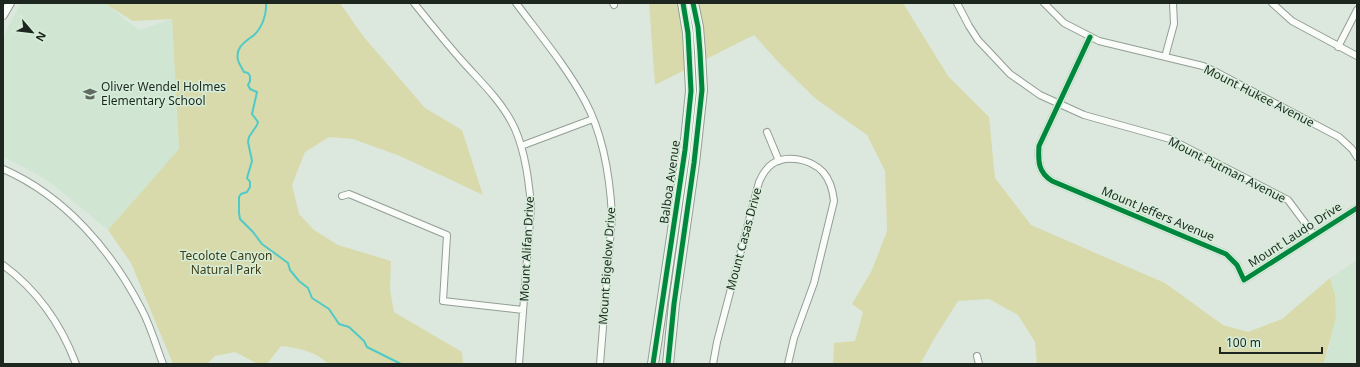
<svg xmlns="http://www.w3.org/2000/svg" width="1360" height="367" viewBox="0 0 1360 367" font-family="'Noto Sans',sans-serif">
<style>
.built{fill:#d0e6d3}
.park{fill:#d8daac}
.lines{fill:none;stroke-linecap:round;stroke-linejoin:round}
.stream{stroke:#4fcac7;stroke-width:2}
.minor-casing{stroke:#939d94;stroke-width:8}
.tertiary-casing{stroke:#939d94;stroke-width:10}
.primary-casing{stroke:#939d94;stroke-width:12}
.minor{stroke:#fafcfa;stroke-width:6}
.tertiary{stroke:#fafcfa;stroke-width:8}
.primary{stroke:#fafcfa;stroke-width:10}
.cycleway-casing{stroke:#d6eed9;stroke-width:8}
.cycleway{stroke:#00873e;stroke-width:5}
.labels{text-anchor:middle;stroke-width:3;stroke-linejoin:round;paint-order:stroke}
.poi-label{font-size:12px;fill:#1d261f;stroke:#d6eed9;text-anchor:start}
.street-label{font-size:12px;fill:#1d261f;stroke:#d6eed9}
.park-label{font-size:12px;fill:#413d13;stroke:#d6eed9}
</style>
<rect width="100%" height="100%" fill="#dce8dd"/>
<!-- built -->
<path class="built" d="M21 3H108L107 5 139 30 172 19 179 149 108 230 52 184 31 171 3 157V39L10 23Z
M1357 260V364H1325L1324 363 1329 348 1335 295 1330 278Z"/>
<!-- park -->
<path class="park" d="M108 3H340L363 36 425 108 462 130 483 195 400 156 353 139 329 137 305 152 292 185 299 214 314 230 338 245 391 261 390 290 394 312 462 352 463 364H328C316 351 297 348 281 346L267 364H258L235 352 215 356 207 364H173L131 263 108 230 179 149 172 19 133 21 107 5Z
M649 3H903L948 76 989 117 995 178 1031 225 1165 283 1223 325 1248 332 1282 319 1330 278 1335 295 1336 317 1324 363 1325 364H1037L1035 342 1018 315 989 299 958 301 934 339 922 361 918 364H833L834 343 855 341 863 312 852 304 872 270 887 231 885 171 867 135 816 99 781 65 754 35 655 85Z"/>
<g class="lines">
<!-- stream -->
<path class="stream" d="M266 3C267 14 262 28 254 35 245 42 235 47 238 60 239 64 242 68 244 72L248 73 250 76V81L248 85 250 89 257 92 252 114 258 122 257 125 249 137 248 142 252 161 247 178 250 182V187L247 192 241 194 239 197V213L240 219 253 232 262 244 288 263 290 270 299 281 308 288 312 298 329 309 339 324 349 327 364 341 367 347 401 364"/>
<defs>
<path id="minor" d="M414 3C430 23 446 43 463 62 480 81 499 99 511 121 525 146 529 180 531 207L519 364
M516 3C540 35 566 66 585 101 604 136 610 177 612 216L600 364
M613 3 614 5
M957 3 969 26 978 40 1010 74 1040 95 1084 115 1170 139 1288 200 1314 235
M1044 3 1064 23 1099 41 1203 66 1216 72 1339 137 1352 149 1357 157
M1272 3 1292 21 1357 56
M1090 37 1039 146C1038 161 1038 172 1052 181L1226 254 1237 265 1244 280 1357 208
M1338 47 1357 10
M1165 57 1174 24 1173 3
M767 132 779 161
M521 146 593 119
M3 169C65 196 112 251 142 310 151 327 156 346 163 364
M342 196 349 194 447 235 443 301 523 310
M3 265C37 290 61 324 76 364
M977 356 979 364
M713 364 717 342 759 182C762 175 765 169 772 164 786 154 811 159 823 172 830 180 833 191 834 201L814 283 794 338 788 364"/>
<path id="tertiary" d="M3 15 10 3"/>
<path id="primary" d="M653 364 685 150 691 91 688 33 683 3
M668 364 674 304 694 163 702 90 700 52 698 27 693 3"/>
</defs>
<!-- minor casing -->
<use href="#minor" class="minor-casing"/>
<!-- tertiary casing -->
<use href="#tertiary" class="tertiary-casing"/>
<!-- primary casing -->
<use href="#primary" class="primary-casing"/>
<!-- minor -->
<use href="#minor" class="minor"/>
<!-- tertiary -->
<use href="#tertiary" class="tertiary"/>
<!-- primary -->
<use href="#primary" class="primary"/>
<defs>
<path id="cycleway" d="M1090 37 1039 146C1038 161 1038 172 1052 181L1226 254 1237 265 1244 280 1357 208
M653 364 685 150 691 91 688 33 683 3
M668 364 674 304 694 163 702 90 700 52 698 27 693 3"/>
</defs>
<!-- cycleway casing -->
<use href="#cycleway" class="cycleway-casing"/>
<!-- cycleway -->
<use href="#cycleway" class="cycleway"/>
</g>
<!-- icons -->
<defs>
<symbol id="school-bare" viewBox="-9 -9 18 18"><path d="M0-5L7-2L0 1L-7-2ZM-4 1L0 2.5L4 1V4Q0 6-4 4Z" fill="#606a62" stroke="#d6eed9" stroke-width="2.5" paint-order="stroke"/></symbol>
</defs>
<g fill-rule="evenodd">
<use href="#school-bare" x="80" y="84" width="20" height="20"/>
</g>
<g class="labels">
<!-- poi labels -->
<g class="poi-label">
<text x="101" y="91">Oliver Wendel Holmes<tspan x="101" dy="14">Elementary School</tspan></text>
</g>
<!-- street labels -->
<g class="street-label">
<text transform="translate(1259 96) rotate(27)" y="4">Mount Hukee Avenue</text>
<text transform="translate(1227 170) rotate(27)" y="4">Mount Putman Avenue</text>
<text transform="translate(670 182) rotate(-82)" y="4">Balboa Avenue</text>
<text transform="translate(1158 214) rotate(23)" y="4">Mount Jeffers Avenue</text>
<text transform="translate(1295 235) rotate(-33)" y="4">Mount Laudo Drive</text>
<text transform="translate(744 239) rotate(-75)" y="4">Mount Casas Drive</text>
<text transform="translate(527 249) rotate(-87)" y="4">Mount Alifan Drive</text>
<text transform="translate(607 266) rotate(-86)" y="4">Mount Bigelow Drive</text>
</g>
<!-- park labels -->
<g class="park-label">
<text x="226" y="260">Tecolote Canyon<tspan x="226" dy="14">Natural Park</tspan></text>
</g>
</g>
<!-- border -->
<rect width="1360" height="367" fill="none" stroke="#1d261f" stroke-width="8"/>
<!-- north arrow -->
<g transform="translate(32 32) rotate(118)" stroke="#d6eed9" stroke-width="3" paint-order="stroke">
<path d="M0-3L7 15L0 10L-7 15Z" fill="#1d261f"/>
<text y="-6" font-size="11" font-weight="bold" text-anchor="middle" fill="#1d261f">N</text>
</g>
<!-- scale -->
<path d="M1220 347v6h102v-6" fill="none" stroke="#1d261f" stroke-width="2"/>
<text x="1226" y="347" font-size="12" fill="#1d261f" stroke="#d6eed9" stroke-width="3" paint-order="stroke">100 m</text>
</svg>
